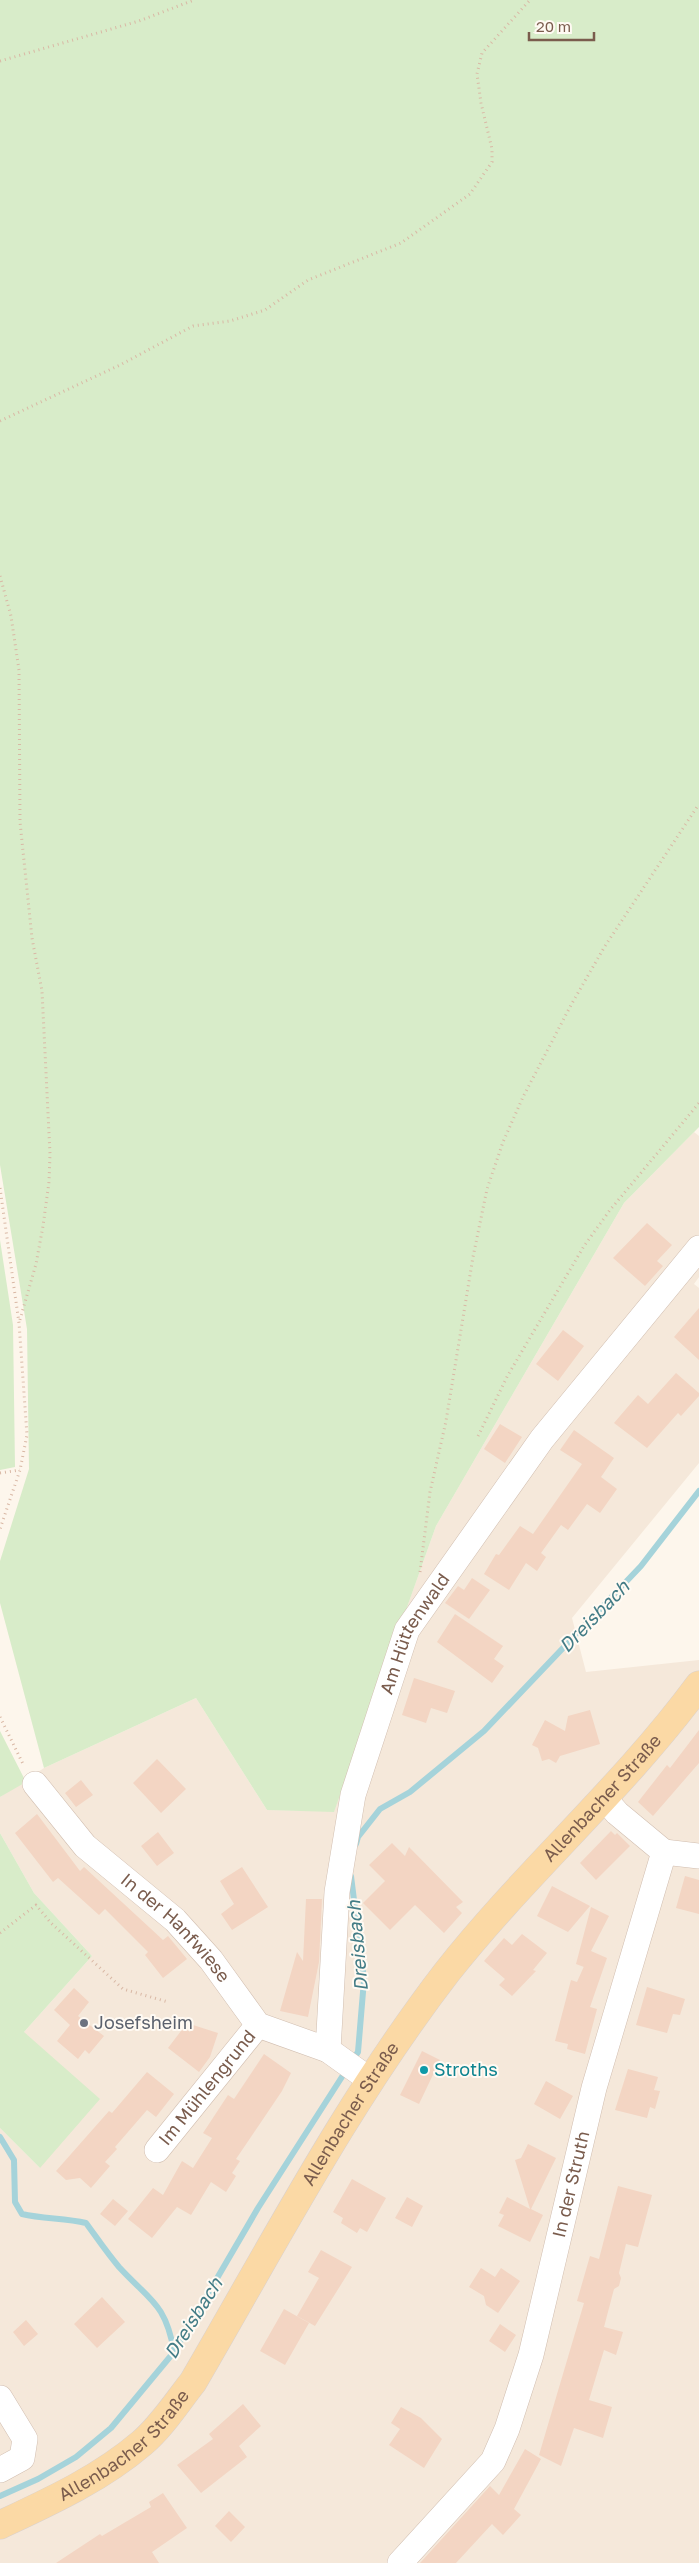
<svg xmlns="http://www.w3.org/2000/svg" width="699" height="2563" viewBox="0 0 699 2563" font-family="'Golos Text',sans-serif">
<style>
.residential{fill:#f5e8da}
.green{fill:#d8ecc9}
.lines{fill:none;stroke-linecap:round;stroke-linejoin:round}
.stream{stroke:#a5d3da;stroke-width:6}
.building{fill:#f3d5c3}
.minor-casing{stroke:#d1beb0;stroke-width:26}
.major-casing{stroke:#dad1cd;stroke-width:29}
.path{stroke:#d9b8a5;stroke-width:3;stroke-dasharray:1 4;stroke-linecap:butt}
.minor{stroke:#fff;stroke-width:25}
.major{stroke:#fbd9a5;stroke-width:28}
.worship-dot{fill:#6b7280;stroke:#fffaf3;stroke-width:2}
.culture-dot{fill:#0f9aa8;stroke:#fffaf3;stroke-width:2}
.labels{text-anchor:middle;stroke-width:4;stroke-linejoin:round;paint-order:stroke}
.street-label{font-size:18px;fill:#7a5c4d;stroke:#fffaf3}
.worship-label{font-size:18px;fill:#5b616d;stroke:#fffaf3;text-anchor:start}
.culture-label{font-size:18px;fill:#0d838f;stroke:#fffaf3;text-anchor:start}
.water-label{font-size:19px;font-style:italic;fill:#437c86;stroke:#fffaf3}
</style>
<rect width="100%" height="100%" fill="#fdf6ec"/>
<!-- residential -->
<path class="residential" d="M694 1132 699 1136V1277L694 1284 699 1288V1463L572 1618 586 1672 699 1660V2563H0V2128L40 2168 24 2032 92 1956 34 1893 0 1833V1797L44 1768 196 1698 267 1810 334 1811 436 1526 624 1203Z"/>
<!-- green -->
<path class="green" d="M0 0H699V1127L624 1203 436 1526 334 1812 267 1810 196 1698 44 1768 0 1603V1561L29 1469 27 1329 0 1165Z
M0 1240 13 1325 15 1467 0 1470Z
M0 1731 26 1782 0 1797Z
M0 1833 34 1893 92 1956 24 2032 100 2099 40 2168 0 2128Z"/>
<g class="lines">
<!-- stream -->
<path class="stream" d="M356 1844 358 1837 380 1809 410 1792 484 1731 641 1566 699 1491
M351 1876 364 1980 358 2052 352 2061
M0 2137 14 2160 15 2202 22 2214C43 2219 65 2218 86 2223 97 2238 107 2253 119 2267 149 2300 166 2303 174 2352
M0 2496 38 2479 76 2457 111 2428 174 2352 258 2208 347 2069"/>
</g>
<!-- building -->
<path class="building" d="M647 1223 672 1245 657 1261 663 1266 645 1286 613 1258Z
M699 1308V1360L674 1337Z
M563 1330 584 1346 558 1381 536 1364Z
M676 1373 699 1393V1396L681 1416 678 1413 647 1448 614 1423 638 1395 648 1404Z
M500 1424 522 1437 505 1463 484 1449Z
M574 1430 614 1458 601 1477 617 1489 600 1513 587 1504 568 1530 561 1525 541 1553 546 1557 537 1571 526 1563 509 1590 484 1574 496 1554 499 1555 520 1526 533 1534 582 1464 560 1450Z
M472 1578 490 1590 469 1619 445 1603 458 1586 464 1590Z
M455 1614 503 1646 494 1659 504 1666 492 1683 437 1642Z
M414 1678 455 1691 447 1713 431 1708 426 1723 402 1715Z
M590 1710 600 1744 560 1756 556 1763 549 1759 542 1761 538 1748 532 1745 545 1720 565 1731 568 1716Z
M699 1730V1763L653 1816 638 1802 667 1765 670 1768Z
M157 1759 186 1789 161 1813 133 1783Z
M81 1780 93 1795 76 1807 65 1793Z
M37 1814 80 1871 84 1867 163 1940 168 1936 187 1959 163 1978 145 1955 148 1952 105 1909 99 1915 58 1878 53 1882 15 1833Z
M611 1831 615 1835 617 1833 630 1846 596 1880 580 1863Z
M158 1832 174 1853 157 1866 141 1846Z
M392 1843 405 1856 409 1847 463 1902 456 1907 462 1913 444 1933 415 1905 390 1930 363 1903 385 1881 369 1865Z
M242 1867 268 1907 232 1930 221 1914 234 1904 220 1881Z
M685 1876 699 1880V1914L676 1908Z
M552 1886 590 1906 568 1932 537 1916Z
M306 1899H322L319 1962 308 2017 280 2011 297 1952 303 1961Z
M591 1907 609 1916 591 1951 607 1958 590 2007 597 2009 585 2054 567 2049 568 2044 555 2041 571 1980 577 1982 585 1964 584 1967 576 1964Z
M522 1934 547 1953 533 1970 536 1971 512 1996 499 1985 505 1979 484 1961 504 1938 512 1945Z
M647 1987 685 1999 680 2015 673 2014 667 2033 636 2025Z
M74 1988 89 2002 78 2016 104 2036 89 2054 85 2050 78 2059 57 2041 70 2025 54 2010Z
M193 2025 218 2033 210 2057 199 2072 168 2048 184 2027 190 2032Z
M422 2051 440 2060 419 2104 400 2095Z
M264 2054 291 2073 282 2091 236 2159 240 2161 232 2173 236 2176 226 2192 211 2182 191 2215 177 2207 152 2238 128 2219 153 2188 163 2195 182 2161 193 2168 212 2138 203 2133 228 2095 234 2099Z
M628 2069 658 2077 654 2090 660 2091 655 2109 650 2107 647 2118 615 2110Z
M147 2072 174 2094 156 2117 147 2110 115 2147 117 2149 105 2162 110 2166 91 2188 80 2178 66 2180 56 2171 109 2111 112 2113Z
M546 2081 573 2096 560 2119 534 2104Z
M528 2144 556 2158 531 2209 543 2215 530 2242 498 2226 504 2215 499 2213 507 2197 530 2209 515 2160 521 2158Z
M352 2179 386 2198 367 2232 360 2228 357 2233 341 2223 343 2218 333 2212Z
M618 2186 652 2195 638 2247 626 2244 619 2273 621 2278 619 2286 614 2289 604 2327 623 2332 616 2355 604 2350 589 2400 612 2407 603 2438 574 2428 561 2466 539 2455 584 2303 577 2301 590 2256 599 2259Z
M407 2197 423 2206 412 2227 395 2218Z
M113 2199 128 2211 115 2226 100 2214Z
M321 2250 352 2267 315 2326 297 2316 319 2278 308 2272Z
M481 2268 495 2277 501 2268 520 2281 498 2313 486 2305 484 2296 469 2287Z
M102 2297 125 2322 97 2348 74 2324Z
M284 2309 309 2323 285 2365 260 2351Z
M26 2320 38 2334 24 2346 13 2332Z
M500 2324 516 2335 505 2352 489 2341Z
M243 2404 261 2426 239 2446 247 2457 201 2493 177 2465 213 2439 209 2434Z
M401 2407 421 2418 442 2439 424 2468 389 2445 400 2429 391 2423Z
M525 2449 541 2459 514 2509 521 2515 503 2535 492 2524 456 2563H420L490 2486 499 2495Z
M163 2493 187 2528 152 2552 159 2563H56L100 2534 102 2536 151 2507 149 2502Z
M229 2511 245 2527 231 2542 215 2526Z"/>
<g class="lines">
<defs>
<g id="minor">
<path id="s1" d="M35 1784 85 1846 175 1920 211 1960 258 2025 328 2050 370 2080"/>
<path d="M664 1852 699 1856"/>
<path id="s2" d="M328 2050 337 1892 353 1795 407 1630 542 1439 699 1248"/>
<path id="s3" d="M157 2150 258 2025"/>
<path d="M0 2398 25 2439 22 2458 0 2470"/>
<path id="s4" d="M400 2563 493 2461 507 2429 531 2355 594 2088 664 1852 617 1813 604 1798"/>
</g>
<g id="major">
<path id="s5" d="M0 2525C49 2502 100 2479 142 2443 162 2426 177 2402 193 2382 274 2243 349 2099 447 1972 526 1872 623 1788 699 1685"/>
</g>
</defs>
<!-- minor casing -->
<use href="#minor" class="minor-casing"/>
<!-- major casing -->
<use href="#major" class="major-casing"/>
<!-- path -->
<path class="path" d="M0 61 139 21 194 0
M0 421 120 365 193 326 230 321 265 310 308 280 401 243 470 194 492 162V149L481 103 477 74 482 53 530 0
M0 576 11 616 19 670 20 822 32 938 42 991 50 1154 49 1182 43 1226 36 1264 19 1323
M0 1188 19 1323 27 1435 20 1470 0 1529
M478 1436 508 1375 584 1246 610 1210 699 1103
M0 1473 20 1470
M420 1572 430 1492 446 1421 473 1257 487 1189 503 1142 523 1097 571 1005 605 946 699 804
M0 1717 24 1766
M0 1933 36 1905 51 1923 123 1989 168 2002"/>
<!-- minor -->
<use href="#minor" class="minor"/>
<!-- major -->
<use href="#major" class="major"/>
</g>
<!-- markers -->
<circle class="worship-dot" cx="84" cy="2023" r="5"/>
<circle class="culture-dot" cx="424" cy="2070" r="5"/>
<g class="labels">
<!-- street labels -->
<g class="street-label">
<text dy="6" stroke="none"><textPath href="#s2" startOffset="430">Am Hüttenwald</textPath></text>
<text dy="6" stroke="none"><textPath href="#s5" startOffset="960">Allenbacher Straße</textPath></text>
<text dy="6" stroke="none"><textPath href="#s1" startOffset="202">In der Hanfwiese</textPath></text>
<text dy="6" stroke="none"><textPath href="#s3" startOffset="80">Im Mühlengrund</textPath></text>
<text dy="6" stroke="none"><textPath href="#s5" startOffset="555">Allenbacher Straße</textPath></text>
<text dy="6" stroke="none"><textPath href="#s4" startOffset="426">In der Struth</textPath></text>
<text dy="6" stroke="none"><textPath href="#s5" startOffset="149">Allenbacher Straße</textPath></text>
</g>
<!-- worship labels -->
<g class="worship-label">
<text x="94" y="2029">Josefsheim</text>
</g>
<!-- culture labels -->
<g class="culture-label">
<text x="434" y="2076">Stroths</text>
</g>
<!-- water labels -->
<g class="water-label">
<text transform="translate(594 1616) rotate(-46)" y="7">Dreisbach</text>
<text transform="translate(357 1946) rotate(-95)" y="7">Dreisbach</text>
<text transform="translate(193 2318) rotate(-58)" y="7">Dreisbach</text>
</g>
</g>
<!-- scale -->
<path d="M529 32v8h65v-8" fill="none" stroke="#7a5c4d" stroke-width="2.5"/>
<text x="536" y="32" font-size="15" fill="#7a5c4d" stroke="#fffaf3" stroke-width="4" paint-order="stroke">20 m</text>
</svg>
